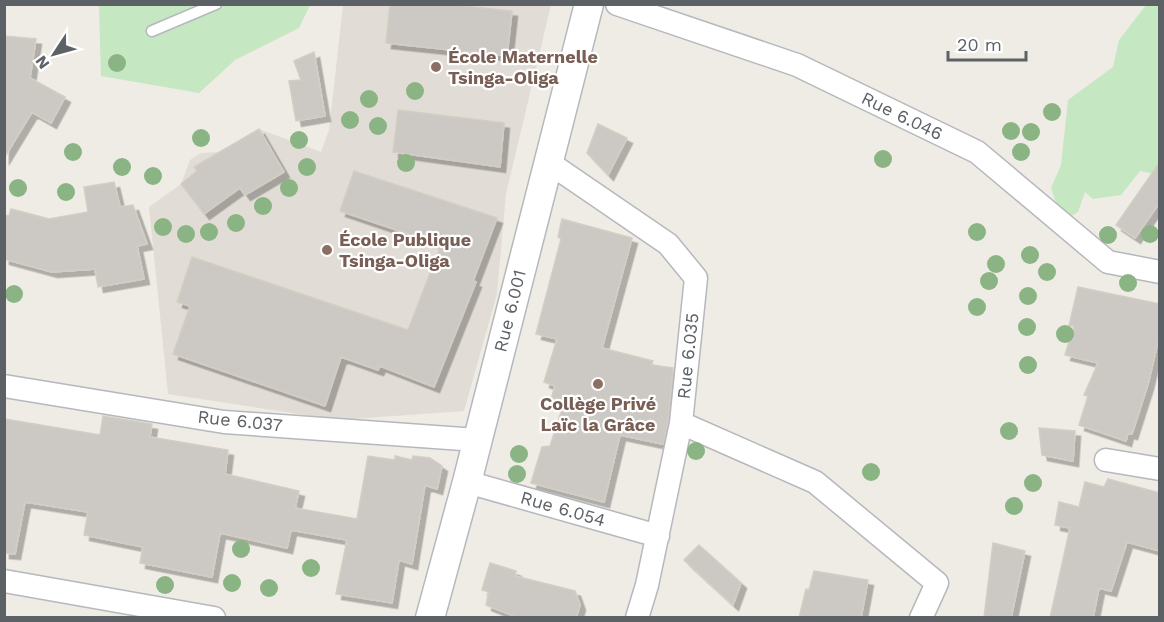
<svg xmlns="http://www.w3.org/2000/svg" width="1164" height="622" viewBox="0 0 1164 622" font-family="'Work Sans',sans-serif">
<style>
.education{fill:#e1ddd6}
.green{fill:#c5e7c1}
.building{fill:#ccc9c4;stroke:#d4cdc3;stroke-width:1.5;filter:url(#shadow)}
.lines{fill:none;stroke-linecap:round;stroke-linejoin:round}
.service-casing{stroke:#b5b8bc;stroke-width:13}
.minor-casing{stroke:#b5b8bc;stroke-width:25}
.tertiary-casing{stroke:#b5b8bc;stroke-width:31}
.service{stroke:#fff;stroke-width:10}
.minor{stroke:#fff;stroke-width:22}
.tertiary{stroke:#fff;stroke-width:28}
.tree{fill:#8ab483}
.education-dot{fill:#8d6e63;stroke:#fff;stroke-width:2}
.labels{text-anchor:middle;stroke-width:4.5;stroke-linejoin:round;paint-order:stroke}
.education-label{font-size:18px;font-weight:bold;fill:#785e54;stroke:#fff;text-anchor:start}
.street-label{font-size:18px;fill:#5c6165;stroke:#fff}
</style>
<defs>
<filter id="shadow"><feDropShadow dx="5.5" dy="5.5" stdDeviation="0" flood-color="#0004"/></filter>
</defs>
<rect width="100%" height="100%" fill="#efece5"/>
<!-- education -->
<path class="education" d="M343 5H551L506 194 497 294 464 411 338 420 168 394 149 207 181 184 190 160 201 153 220 152 259 129 321 152 329 130Z"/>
<!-- green -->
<path class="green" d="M99 5H310L299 28 235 60 199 93 101 76Z
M1146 5H1159V175L1140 171 1121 195 1093 199 1085 192 1078 212 1068 218 1060 214 1051 188 1061 165 1068 100 1113 67 1119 40Z"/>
<!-- building -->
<path class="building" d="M390 4H444L512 11 507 56 386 43Z
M4 36 36 39 30 78 65 97 51 123 32 112 4 158Z
M314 52 325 116 296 121 289 81 301 80 294 61Z
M398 110 504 123 500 167 393 152Z
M598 124 627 138 608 175 587 153Z
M259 129 284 172 245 195 240 188 204 214 181 184 197 171 194 167Z
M1160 162V202L1135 238 1116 225Z
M354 171 497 218 473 281 476 282 434 387 380 366 378 370 341 357 325 406 173 354 190 306 177 302 192 257 408 330 441 245 340 211Z
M114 182 120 207 133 205 147 244 137 246 144 279 98 287 95 269 52 272 4 259V215L9 216 11 209 49 219 88 212 84 187Z
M562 219 632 238 602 348 653 361 651 365 673 368 668 421 663 444 620 435 604 502 531 483 542 447 550 446 564 403 551 399 555 386 544 382 557 339 536 334 561 239 558 237Z
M1078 287 1160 304V333L1148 384 1132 434 1128 433 1126 441 1079 425 1088 396 1084 395 1098 363 1065 355 1074 326H1069Z
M103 416 152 424 150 437 228 450 225 474 299 491 295 508 357 519 368 456 395 460V456L412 460 413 456 430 458 442 466 437 489 425 485 412 564 399 560 392 603 336 594 347 540 291 530 287 548 220 533 212 577 140 563 143 547 84 535 88 512 25 502 15 554 4 553V419L100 435Z
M1039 428 1075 431 1073 461 1042 455Z
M1108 479 1160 493V551L1127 542 1111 591 1099 588 1093 618H1050L1070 528 1055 525 1059 502 1079 507 1085 482 1104 487Z
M993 543 1025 551 1011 618H984Z
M699 545 741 583 733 605 684 560Z
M490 563 516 571 515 576 575 591 580 605 576 618H519L486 605 489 592 482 590Z
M814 571 868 580 861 618H799L806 589 809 590Z"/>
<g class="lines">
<defs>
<path id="service" d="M152 31 216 4"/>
<path id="minor" d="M617 4 797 65 977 152 1108 262 1160 272
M548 162 668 244 696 278 681 423 647 585 637 618
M4 386 224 422 477 440
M681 423 815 482 937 583 921 618
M1106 460 1160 469
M467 482 658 536
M4 581 214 618"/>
<path id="tertiary" d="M430 618 467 482 589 4"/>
</defs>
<!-- service casing -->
<use href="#service" class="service-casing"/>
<!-- minor casing -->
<use href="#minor" class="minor-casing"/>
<!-- tertiary casing -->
<use href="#tertiary" class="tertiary-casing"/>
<!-- service -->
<use href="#service" class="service"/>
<!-- minor -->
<use href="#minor" class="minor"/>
<!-- tertiary -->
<use href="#tertiary" class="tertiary"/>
</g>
<!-- trees -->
<g class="tree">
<circle cx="117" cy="63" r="9"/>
<circle cx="415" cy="91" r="9"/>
<circle cx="369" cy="99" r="9"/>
<circle cx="1052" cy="112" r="9"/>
<circle cx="350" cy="120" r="9"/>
<circle cx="378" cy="126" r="9"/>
<circle cx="1011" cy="131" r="9"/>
<circle cx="1031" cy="132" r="9"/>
<circle cx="201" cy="138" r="9"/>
<circle cx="299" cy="140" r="9"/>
<circle cx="73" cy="152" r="9"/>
<circle cx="1021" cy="152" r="9"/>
<circle cx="883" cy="159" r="9"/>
<circle cx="406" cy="163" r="9"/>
<circle cx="122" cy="167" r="9"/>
<circle cx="307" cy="167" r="9"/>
<circle cx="153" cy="176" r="9"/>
<circle cx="18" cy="188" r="9"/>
<circle cx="289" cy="188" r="9"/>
<circle cx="66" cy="192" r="9"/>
<circle cx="263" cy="206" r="9"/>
<circle cx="236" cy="223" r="9"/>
<circle cx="163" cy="227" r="9"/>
<circle cx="209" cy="232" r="9"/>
<circle cx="977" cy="232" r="9"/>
<circle cx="186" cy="234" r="9"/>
<circle cx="1150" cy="234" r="9"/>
<circle cx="1108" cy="235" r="9"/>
<circle cx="1030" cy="255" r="9"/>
<circle cx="996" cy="264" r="9"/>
<circle cx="1047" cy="272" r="9"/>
<circle cx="989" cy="281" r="9"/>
<circle cx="1128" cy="283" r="9"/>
<circle cx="14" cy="294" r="9"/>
<circle cx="1028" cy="296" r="9"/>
<circle cx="977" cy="307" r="9"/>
<circle cx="1027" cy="327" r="9"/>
<circle cx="1065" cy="334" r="9"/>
<circle cx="1028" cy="365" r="9"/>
<circle cx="1009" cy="431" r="9"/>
<circle cx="696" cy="451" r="9"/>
<circle cx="519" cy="454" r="9"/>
<circle cx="871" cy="472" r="9"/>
<circle cx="517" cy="474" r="9"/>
<circle cx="1033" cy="483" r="9"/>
<circle cx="1014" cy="506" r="9"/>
<circle cx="241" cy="549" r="9"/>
<circle cx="311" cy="568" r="9"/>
<circle cx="232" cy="583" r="9"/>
<circle cx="165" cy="585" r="9"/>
<circle cx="269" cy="588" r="9"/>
</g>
<!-- markers -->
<g class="education-dot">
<circle cx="436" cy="67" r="6"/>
<circle cx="327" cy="250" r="6"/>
<circle cx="598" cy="384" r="6"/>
</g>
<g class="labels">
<!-- education labels -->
<g class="education-label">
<text x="448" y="63">École Maternelle<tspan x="448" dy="21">Tsinga-Oliga</tspan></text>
<text x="339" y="246">École Publique<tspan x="339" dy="21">Tsinga-Oliga</tspan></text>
<text x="598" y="410" text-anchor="middle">Collège Privé<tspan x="598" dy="21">Laïc la Grâce</tspan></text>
</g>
<!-- street labels -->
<g class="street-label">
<text transform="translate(902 116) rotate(26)" y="6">Rue 6.046</text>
<text transform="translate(510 311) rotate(-76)" y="6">Rue 6.001</text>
<text transform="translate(688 356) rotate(-84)" y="6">Rue 6.035</text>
<text transform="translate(240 421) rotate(6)" y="6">Rue 6.037</text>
<text transform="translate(563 509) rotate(16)" y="6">Rue 6.054</text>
</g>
</g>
<!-- border -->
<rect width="1164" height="622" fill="none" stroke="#5c6165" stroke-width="12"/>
<!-- north arrow -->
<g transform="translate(54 54) rotate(234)" stroke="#ffffff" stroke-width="4.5" paint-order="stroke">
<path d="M0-4.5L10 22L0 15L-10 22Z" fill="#5c6165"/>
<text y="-9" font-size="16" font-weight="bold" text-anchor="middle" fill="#5c6165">N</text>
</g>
<!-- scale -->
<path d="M948 51v9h78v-9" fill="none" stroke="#5c6165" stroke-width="3"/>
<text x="957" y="51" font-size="18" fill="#5c6165" stroke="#ffffff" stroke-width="4.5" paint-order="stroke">20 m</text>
</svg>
